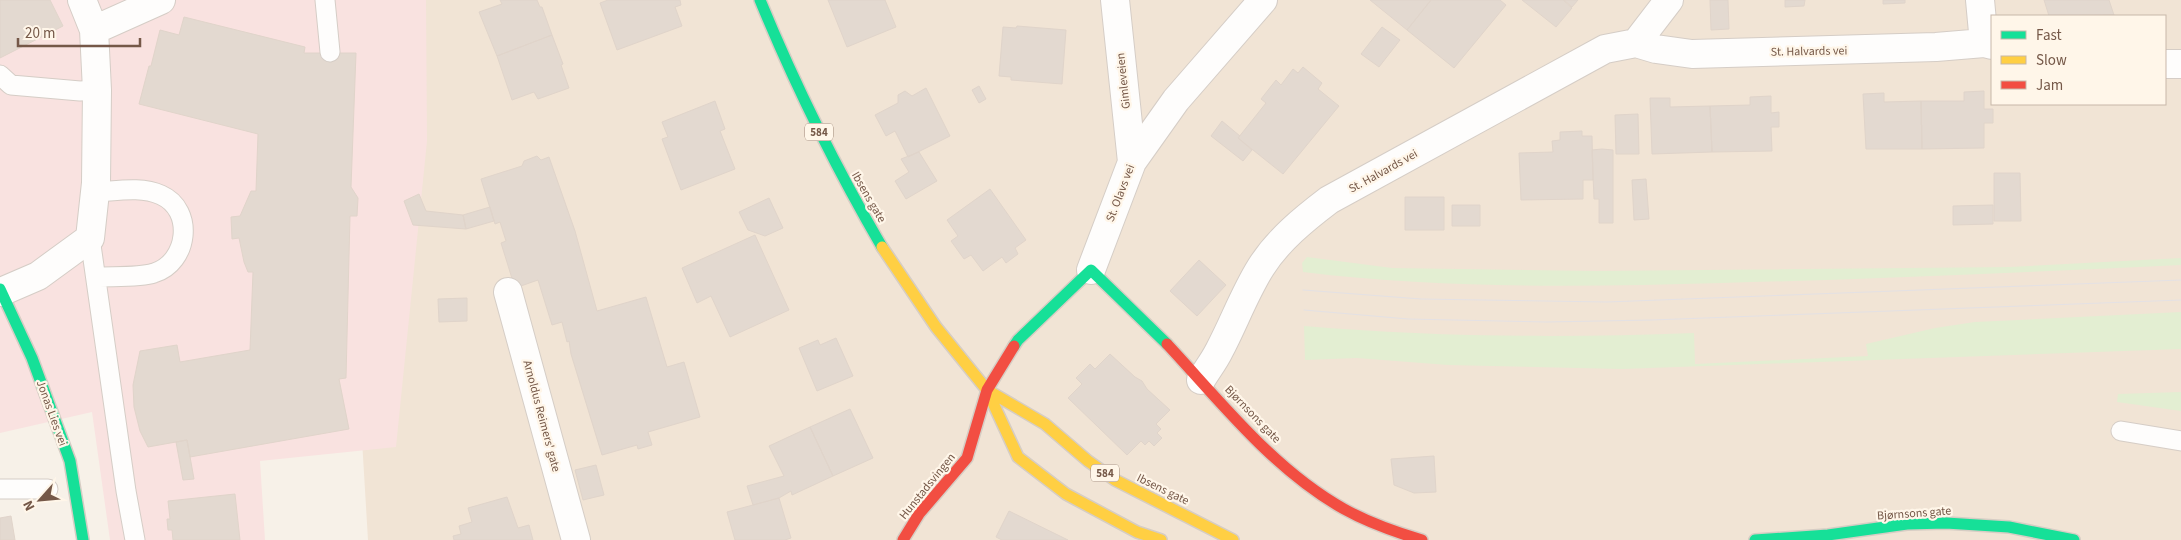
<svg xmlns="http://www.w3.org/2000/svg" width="2181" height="540" viewBox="0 0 2181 540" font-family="'Source Sans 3',sans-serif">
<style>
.residential{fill:#f1e4d5;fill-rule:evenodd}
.medical{fill:#f9e2e0}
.green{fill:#e3eed2}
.building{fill:#e3d9d0;stroke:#e0d4ca}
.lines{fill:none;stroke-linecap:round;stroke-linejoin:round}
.lane-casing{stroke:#d5cdc6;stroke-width:21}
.street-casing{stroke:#d5cdc6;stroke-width:30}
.fast-casing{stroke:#d6cdc4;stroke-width:14}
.slow-casing{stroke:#d6cdc4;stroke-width:14}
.jam-casing{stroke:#d6cdc4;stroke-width:14}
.lane{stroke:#fefdfc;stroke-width:19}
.street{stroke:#fefdfc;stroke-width:28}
.fast{stroke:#16e098;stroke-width:11}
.slow{stroke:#ffcf43;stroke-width:11}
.jam{stroke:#f24e42;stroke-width:11}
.tram{stroke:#e4e1e4;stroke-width:1}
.labels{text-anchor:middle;stroke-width:4.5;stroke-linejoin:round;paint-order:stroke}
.shield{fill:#fff6e9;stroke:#9e8778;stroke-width:1}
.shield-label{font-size:11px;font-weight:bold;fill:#755848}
.street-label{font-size:12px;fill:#755848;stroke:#fff6e9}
</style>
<rect width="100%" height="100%" fill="#f7f1e8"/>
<!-- residential -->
<path class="residential" d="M390 0H2181V540H368L351 256ZM1992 16H2165V104H1992Z"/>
<!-- medical -->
<path class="medical" d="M0 0H426L427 141 396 447 260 461 265 540H110L92 412 0 433Z"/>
<!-- green -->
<path class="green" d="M1307 257 1392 268 1596 271 2010 267 2181 258V265C2028 272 1875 279 1722 283 1583 287 1441 289 1303 272L1302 263Z
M2181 312V349L1622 369 1448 365 1357 358 1305 360 1304 326C1434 337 1563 338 1694 333L1695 364 1868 356 1866 344 1935 328 1975 322Z
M2181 392V411L2117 402 2118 394Z"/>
<!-- building -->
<path class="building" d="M0 0H50L63 26 0 58Z
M500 0H537L540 7H542L552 35 497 56 479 12 502 4Z
M608 0H680L681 5 675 7 682 26 617 50 600 3Z
M828 0H885L896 27 847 47Z
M1370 0H1431L1407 30Z
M1431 0H1500L1506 5 1454 68 1407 30Z
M1522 0H1563L1572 8 1556 27Z
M1564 0H1578L1572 7Z
M1710 0H1728L1729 29 1711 30Z
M1785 0H1805L1804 6 1785 7Z
M1883 0H1905V3L1883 4Z
M2044 0H2109L2114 15 2049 16Z
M184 17 305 47 304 53H356L351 187 358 198 357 216H350L346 378 339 379 349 429 190 457 187 440 148 447 140 431 134 407 133 385 140 351 177 345 180 362 250 350 253 272H248L244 262 239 238 232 239 231 217 240 216 251 191H256L258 134 139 104 149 66H151L160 30 179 35Z
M1017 26 1066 30 1062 84 1011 80V77L999 76 1003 27 1016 28Z
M1382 27 1400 40 1379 67 1361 54Z
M552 35 563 64 561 65 569 88 538 99 534 92 512 100 497 56Z
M1303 67 1322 83 1318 89 1339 106 1283 174 1238 138 1266 103 1261 99 1276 80 1281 85 1293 69 1298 73Z
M979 86 986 99 979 103 972 90Z
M926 88 950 136 908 157 895 131 886 136 875 115 898 103V95L905 91 912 96Z
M1984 91V109H1993V123H1984V148L1922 149 1921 101H1964V92Z
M1884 93V102L1921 101 1922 149H1866L1863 94Z
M1771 96V113L1779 112V127H1771L1772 151 1712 152 1710 106 1750 105V97Z
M1650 98H1670V107L1710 106 1712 152 1652 154Z
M715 101 725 129 720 131 735 169 681 190 662 139 668 137 662 122Z
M1638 114 1639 154H1616L1615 115Z
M1222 121 1240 136 1238 138 1252 150 1243 161 1211 136Z
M1582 131V136H1592L1593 180H1583V199L1521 200 1519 153 1553 152 1552 141 1560 140V132Z
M1602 149 1613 150V223H1599V199H1594L1592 150Z
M919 152 937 181 906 199 895 181 909 172 901 159Z
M537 156 541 160 549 157 575 231 597 311 646 297 667 367 684 362 700 417 648 432 652 445 638 449 637 445 602 455 571 354 569 341 567 342 562 322 552 325 538 280 515 288 501 243 506 241 500 222 495 224 481 179 522 166 524 161Z
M1994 173H2020L2021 221H1994Z
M1646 179 1649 219 1634 220 1632 180Z
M990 189 1026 240 1015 248 1018 254 1006 263 1002 257 983 271 971 255 964 259 951 241 958 236 947 220Z
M419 194 426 211 463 215 466 229 413 225 404 201Z
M1405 197H1444V230H1405Z
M769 198 783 228 765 236 748 230 739 212Z
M1452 205H1480V226H1452Z
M1993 205V224L1953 225V206Z
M490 207 494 221 466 229 463 215Z
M755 235 789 310 730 337 711 296 697 303 682 268Z
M1199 260 1226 285 1197 316 1170 291Z
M467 298V321L439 322 438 299Z
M836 338 853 376 817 391 799 348 818 340 820 345Z
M1110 354 1135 377 1142 381 1147 389 1170 410 1156 424 1161 429 1157 433 1162 438 1154 446 1149 441 1145 445 1141 441 1127 455 1068 398 1082 384 1076 378 1090 364 1095 369Z
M850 409 873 458 833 476 810 427Z
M810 427 833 476 792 495 791 491 779 498 753 505 747 486 784 476 769 446Z
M187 440 194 479 183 480 176 442Z
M1434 456 1436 492 1414 493 1394 485 1391 459Z
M596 465 604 495 583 500 575 470Z
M235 494 240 540H173L172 530H168L167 519H170L168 501Z
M507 497 518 528 529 525 533 540H454L453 536 461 534 459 526 472 522 468 508Z
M779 498 791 538 785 540H735L727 512Z
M1009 511 1068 540H1002L996 537Z
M11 516 15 540H0V518Z"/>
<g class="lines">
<defs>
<path id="lane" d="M325 0 330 52
M0 75 11 85 80 91 97 90
M96 192C117 191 141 186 161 195 195 210 188 263 154 273 139 278 113 276 96 277
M90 238 126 491 135 540
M2121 431 2181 441
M0 489H48"/>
<path id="street" d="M1115 0 1132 162
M1980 0 1984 43
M94 30 161 0
M1636 43 1656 49 1692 54 1936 47 1984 43 1992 45
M2165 64H2181
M1091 270 1132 162 1176 100 1263 0
M1 292 38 276 90 238 96 183 97 90 94 30 82 0
M508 292 576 540
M1201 380C1207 370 1214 361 1219 351 1234 323 1244 294 1261 267 1278 240 1304 219 1329 200L1605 49 1636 43 1669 0"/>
<path id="fast" d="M760 0C795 85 836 168 882 247
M0 289 32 358 70 461 83 540
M1014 346 1018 340 1091 270 1167 344
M1755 540 1828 535 1907 524 1946 523 2009 527 2074 540"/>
<path id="slow" d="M882 247 936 327 987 390 1018 457 1066 494 1137 532 1161 540
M987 390 1045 424 1088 461 1115 480 1233 540"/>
<path id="jam" d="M1167 344C1221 402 1274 470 1344 509 1369 523 1395 532 1422 540
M903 540 919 514 967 458 987 390 1014 346"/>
</defs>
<!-- lane casing -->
<use href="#lane" class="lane-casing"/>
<!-- street casing -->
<use href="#street" class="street-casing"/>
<!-- fast casing -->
<use href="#fast" class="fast-casing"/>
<!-- slow casing -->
<use href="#slow" class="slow-casing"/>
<!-- jam casing -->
<use href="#jam" class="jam-casing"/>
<!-- lane -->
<use href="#lane" class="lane"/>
<!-- street -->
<use href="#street" class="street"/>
<!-- fast -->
<use href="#fast" class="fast"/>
<!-- slow -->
<use href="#slow" class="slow"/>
<!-- jam -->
<use href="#jam" class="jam"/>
<!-- tram -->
<path class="tram" d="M1303 290 1421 299 1607 302 2181 280
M1304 310 1408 319 1546 322 1652 320 2181 300"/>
</g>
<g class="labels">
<!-- shield labels -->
<g class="shield">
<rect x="805" y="123.5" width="28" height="17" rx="4"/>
<rect x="1091" y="464.5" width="28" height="17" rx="4"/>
</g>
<g class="shield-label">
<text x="819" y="136">584</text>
<text x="1105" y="477">584</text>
</g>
<!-- street labels -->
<g class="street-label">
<text transform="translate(1809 51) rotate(-1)" y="4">St. Halvards vei</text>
<text transform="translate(1123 81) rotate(-96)" y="4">Gimleveien</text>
<text transform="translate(1383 171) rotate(-29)" y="4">St. Halvards vei</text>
<text transform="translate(1120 193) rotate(-69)" y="4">St. Olavs vei</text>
<text transform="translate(869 197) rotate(60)" y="4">Ibsens gate</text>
<text transform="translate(52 413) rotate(70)" y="4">Jonas Lies vei</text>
<text transform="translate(1253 414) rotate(46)" y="4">Bjørnsons gate</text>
<text transform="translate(542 416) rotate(75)" y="4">Arnoldus Reimers' gate</text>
<text transform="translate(927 486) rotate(-51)" y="4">Hunstadsvingen</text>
<text transform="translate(1163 489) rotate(26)" y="4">Ibsens gate</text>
<text transform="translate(1914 513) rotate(-4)" y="4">Bjørnsons gate</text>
</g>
</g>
<!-- legend -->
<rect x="1991" y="15" width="175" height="90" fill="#fff6e9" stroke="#c8b7a9"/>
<rect x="2001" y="31" width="25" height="8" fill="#16e098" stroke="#c8b7a9"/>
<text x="2036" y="40" font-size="15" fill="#755848">Fast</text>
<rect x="2001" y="56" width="25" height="8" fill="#ffcf43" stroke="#c8b7a9"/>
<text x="2036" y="65" font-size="15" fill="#755848">Slow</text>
<rect x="2001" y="81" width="25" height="8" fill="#f24e42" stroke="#c8b7a9"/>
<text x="2036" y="90" font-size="15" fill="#755848">Jam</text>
<!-- north arrow -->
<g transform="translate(40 500) rotate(243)" stroke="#fff6e9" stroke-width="4" paint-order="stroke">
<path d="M0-4L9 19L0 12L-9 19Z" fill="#755848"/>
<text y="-8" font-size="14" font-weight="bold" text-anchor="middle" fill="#755848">N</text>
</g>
<!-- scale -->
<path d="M18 38v8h122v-8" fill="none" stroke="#755848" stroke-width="2.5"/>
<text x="25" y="38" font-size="15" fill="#755848" stroke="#fff6e9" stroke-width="4" paint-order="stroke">20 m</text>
</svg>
